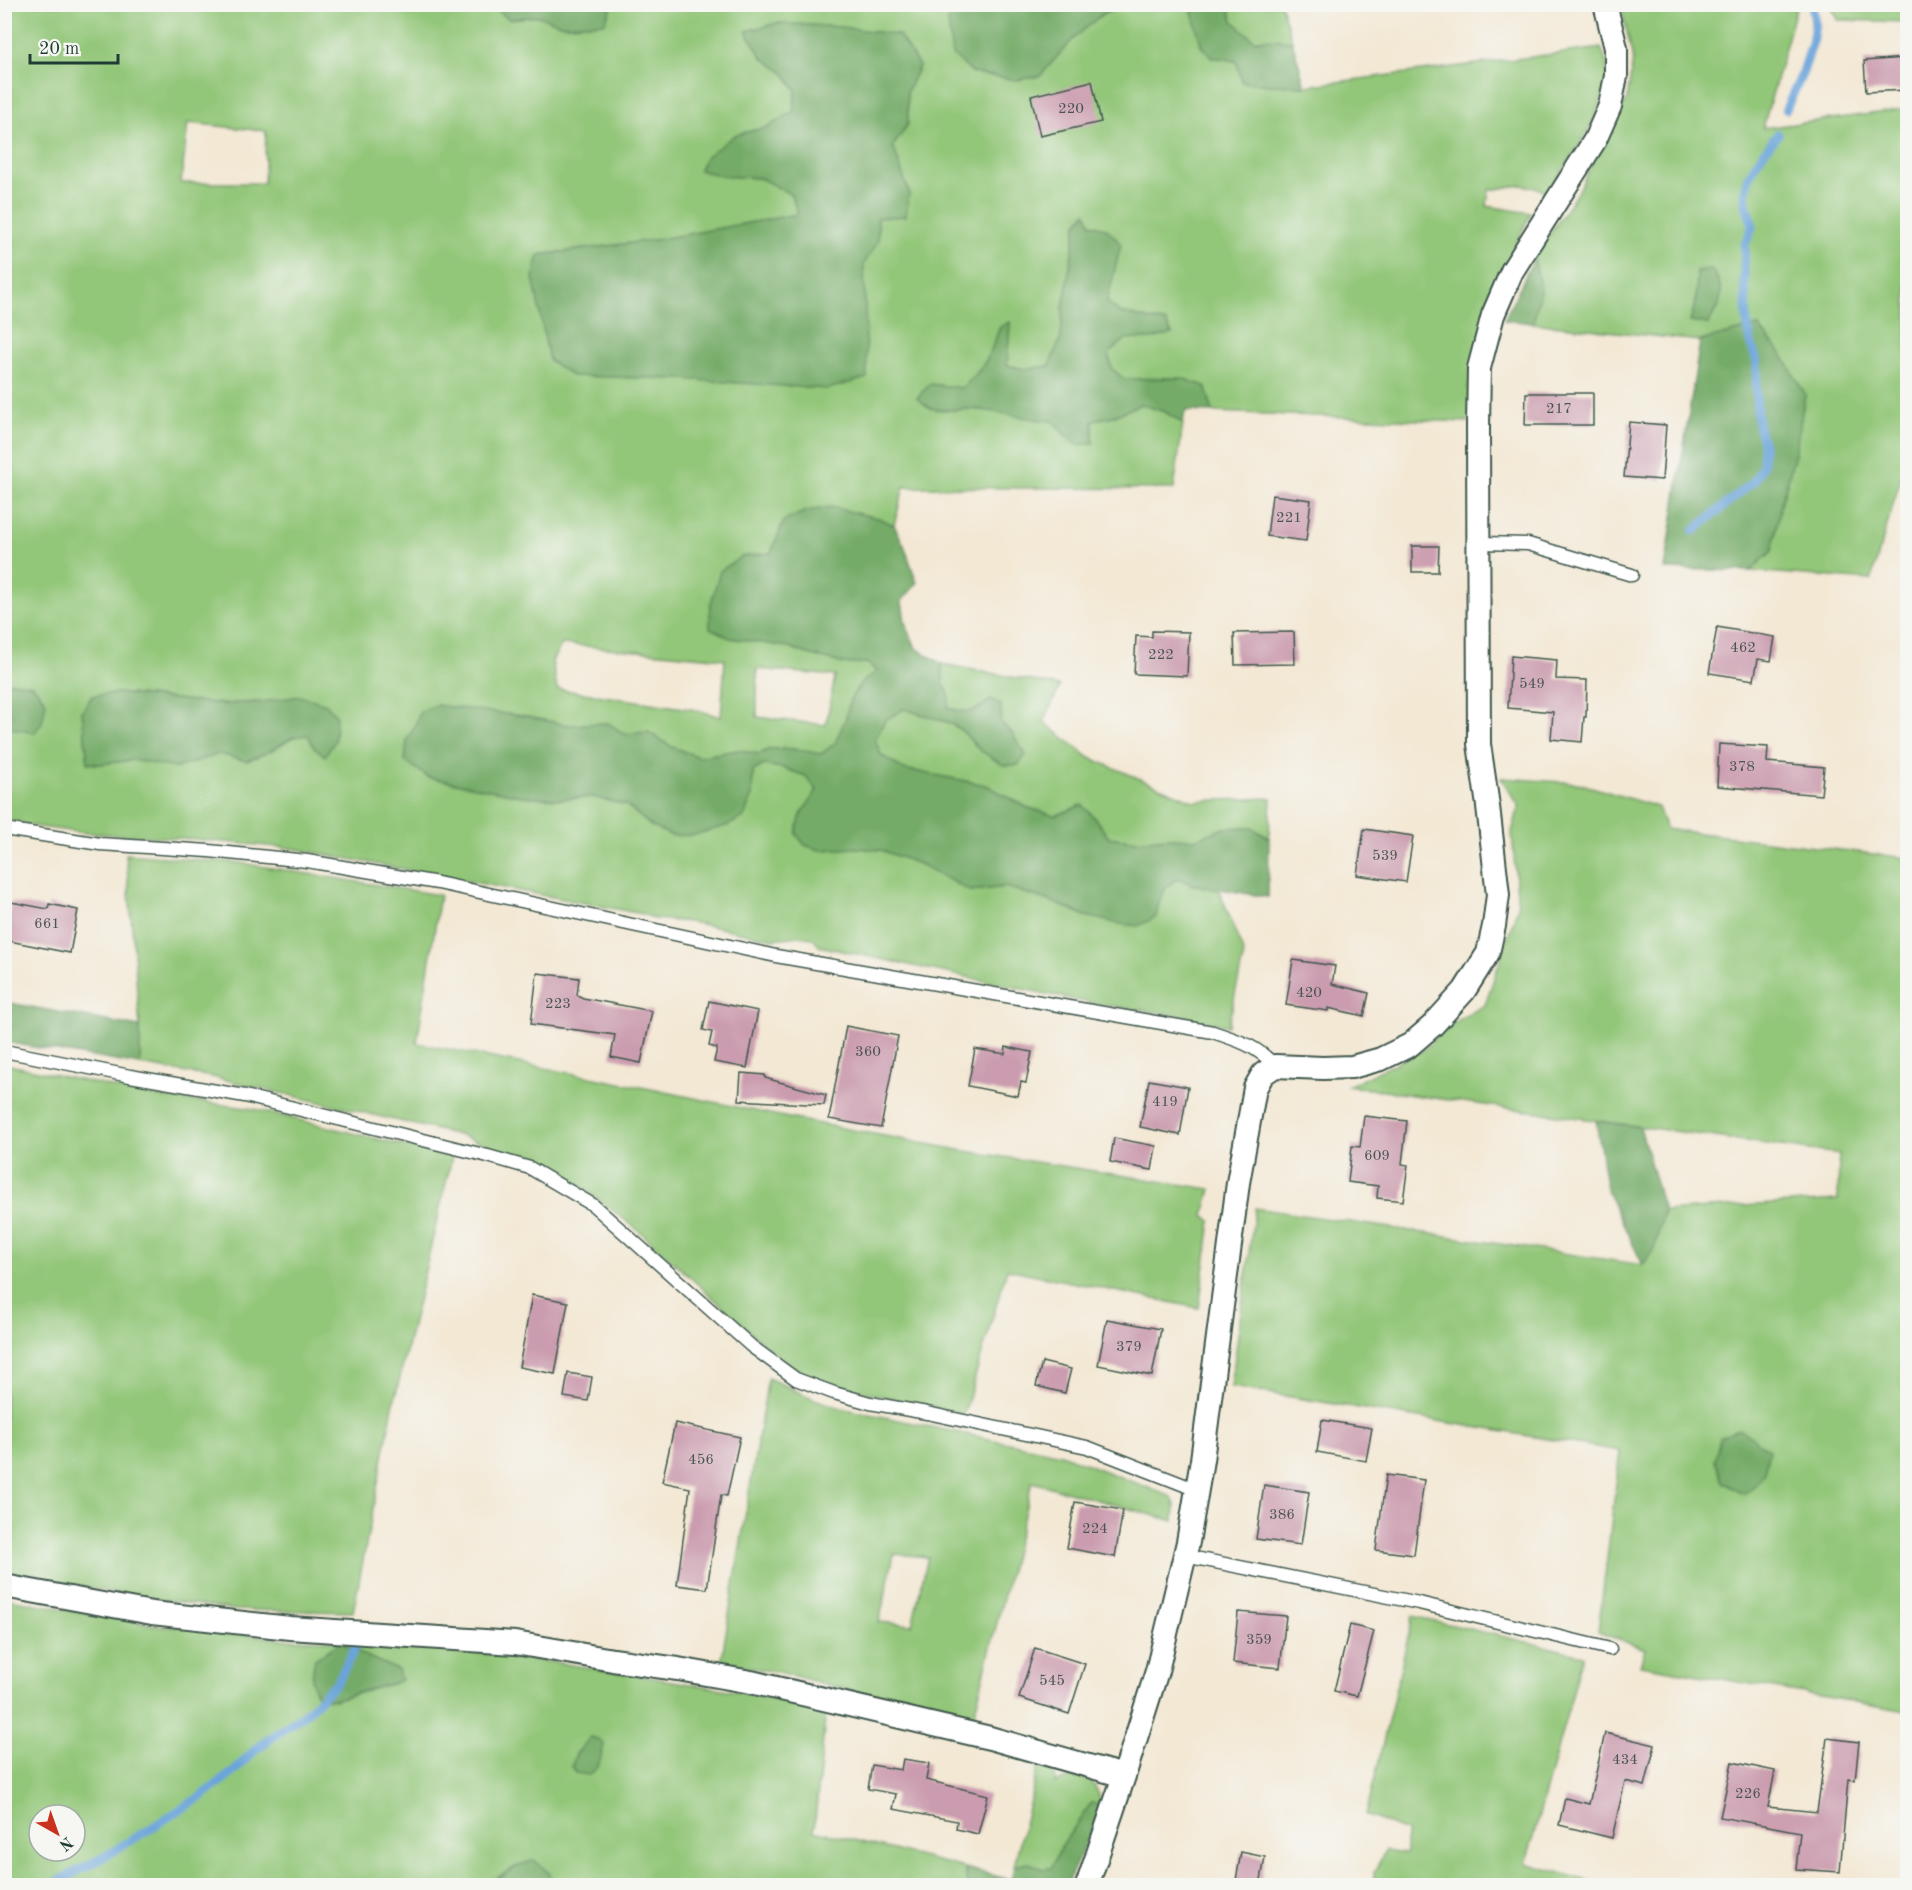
<svg xmlns="http://www.w3.org/2000/svg" width="1912" height="1890" viewBox="0 0 1912 1890" font-family="'Old Standard TT',serif">
  <style>
    .green { fill: #92c678; stroke: #588256; stroke-width: 1.5; fill-rule: evenodd }
    .forest { fill: #75ab68; stroke: #4a744e; stroke-width: 1.5 }
    .lines { fill: none; stroke-linecap: round; stroke-linejoin: round }
    .stream { stroke: #6aa4da; stroke-width: 9 }
    .building { fill: #cb9caf }
    .lane-casing { stroke: #3f574c; stroke-width: 15 }
    .street-casing { stroke: #3f574c; stroke-width: 26 }
    .lane { stroke: #fff; stroke-width: 12 }
    .street { stroke: #fff; stroke-width: 22 }
    .labels { text-anchor: middle; dominant-baseline: central; stroke-width: 5; stroke-linejoin: round; paint-order: stroke }
    .number-label { font-size: 15px; fill: #4a5553 }
  </style>
  <rect width="100%" height="100%" fill="#f6f6f2"/>
  <filter id="ink" filterUnits="userSpaceOnUse"><feTurbulence type="fractalNoise" baseFrequency=".0167" numOctaves="2"/><feDisplacementMap in="SourceGraphic" scale="12" xChannelSelector="R" yChannelSelector="G"/><feConvolveMatrix kernelMatrix="1 2 1 2 8 2 1 2 1" color-interpolation-filters="sRGB"/></filter>
  <filter id="wash" filterUnits="userSpaceOnUse"><feTurbulence type="fractalNoise" baseFrequency=".008" numOctaves="4" result="noise"/><feDisplacementMap in="SourceGraphic" scale="24" xChannelSelector="R" yChannelSelector="G"/><feGaussianBlur stdDeviation="1.35" result="paint"/><feColorMatrix in="noise" values="0 0 0 0 0 0 0 0 0 0 0 0 0 0 0 0 0 1.4 0 .05"/><feComposite in="paint" operator="in"/></filter>
  <g filter="url(#wash)">
    <rect width="100%" height="100%" fill="#f3e8d4"/>
    <path class="green" d="M490 4 509 19 538 16 564 25 604 23 613 5H954L948 22 1040 76C1058 55 1097 8 1125 5 1146 2 1169 5 1190 5L1202 47 1212 57 1236 61 1270 85 1305 86 1601 48C1603 53 1606 60 1607 65 1610 107 1571 158 1548 191L1522 185 1489 190 1487 206 1531 213 1488 301 1468 422 1213 412 1205 386 1181 378 1124 379 1111 368 1109 353 1126 338 1151 339 1172 333 1166 323 1121 313 1107 302 1111 281 1107 229 1091 224 1086 213 1077 223 1063 309 1061 338 1049 366 1024 369 1007 365 1010 323 1000 327C990 355 985 369 961 388L929 384 946 410C964 409 982 409 1000 412 1018 415 1034 420 1053 421L1065 435 1093 420 1114 416 1141 404 1165 412 1183 423 1174 489 904 487 894 525 878 518 784 521 771 553 741 557 730 638 789 647 805 653 844 664 867 663 877 672 861 683 850 700 846 718 835 744 821 754 793 749H770L759 754 738 750 699 757 672 747 648 732 624 734 608 723 568 725 523 716 483 712 420 711 416 724 407 740 428 777 521 796 558 799 593 797 626 805 651 826 752 795 753 771 763 765 783 768 806 776 817 790 801 815 796 834 820 850 857 848 881 850 922 865 970 891 1006 887 1050 901 1086 916 1160 895 1168 884 1178 878 1190 884 1219 890 1244 954 1228 1026 1171 1014 1090 1003 819 946 813 938 799 936 773 939 691 922 655 919 643 914 290 848 192 839 85 833 39 827 5 820 4 724 11 728 12 682 5 684V5ZM778 23 841 27 899 36 919 66 907 92 908 124 893 146 909 193 878 218V241L864 264 680 379 573 376 549 360 539 255 661 239 798 214 791 194 760 178 723 176 699 170 735 135 768 127 793 113 796 90 784 73 762 57 747 31ZM188 123 266 131 264 183H181ZM562 644 725 659 721 717 697 710 557 689 552 661ZM757 669 835 676 826 725 757 717ZM118 693 223 704 261 702 335 741 314 747 308 734 293 737 270 751 247 761 219 754 176 768 134 760 99 764 88 763 82 712 92 696Z
      M1228 5H1281L1292 41 1265 39 1255 41 1233 21Z
      M1621 5H1797L1763 128 1907 109V457L1871 580 1750 571 1772 551 1781 504 1795 454 1805 395 1758 326 1700 341 1533 323 1541 291 1534 258 1575 196 1627 100 1633 59ZM1697 271 1708 324 1690 322 1696 301Z
      M1830 5H1907V22L1838 20Z
      M942 664 1060 686 1044 722 1090 758 1193 801 1271 798 1269 838 1250 827 1225 828 1195 839 1168 838 1137 841 1108 837 1094 817 1082 805 1055 816 1026 807 986 785 903 769 881 755 875 740 885 720 904 709 950 723 961 730 981 751 1012 733 1001 723 991 699C975 713 968 714 948 708L949 694 943 683Z
      M1501 778 1578 783 1658 807 1666 829 1907 858V1711L1640 1665 1645 1649 1598 1632 1620 1451 1231 1387 1255 1208 1643 1265 1654 1249 1664 1211 1838 1200 1839 1154 1348 1086 1425 1049 1443 1029 1485 1005 1518 907 1512 832 1519 806Z
      M126 854 241 863 440 895 417 1043 661 1091 789 1118 959 1150 1211 1189 1204 1215 1211 1221 1199 1308 1007 1269 964 1414 868 1393 804 1375 766 1346 638 1230 575 1182 463 1136 213 1077 140 1065V1027Z
      M5 1064 149 1095 254 1109 452 1157 392 1411 353 1612 236 1610 121 1594 5 1572Z
      M768 1378 814 1399 841 1408 1061 1454 1172 1497 1175 1505 1174 1521 1032 1482 972 1723 783 1673 721 1663ZM894 1554 928 1557 912 1625 879 1622Z
      M4 1598 164 1627H186L283 1639 324 1640 461 1651 534 1659 741 1692 826 1710 814 1830 965 1868 967 1885H552L550 1874 534 1860 515 1867 490 1882 489 1885H5ZM370 1658 398 1670 400 1680C380 1689 356 1693 334 1700ZM39 1815H75V1851H39Z
      M1413 1616 1583 1655 1526 1863 1592 1882 1591 1885H1374V1873L1385 1851 1406 1854V1831L1366 1815Z
      M1040 1758 1054 1762 1055 1783C1062 1781 1072 1776 1079 1777 1093 1777 1100 1793 1101 1805L1091 1803 1063 1844 1051 1868 1043 1869 1029 1863 1014 1866Z"/>
    <path class="forest" d="M490 5H613L604 23 564 25 538 16 509 19Z
      M954 5V4L1123 5 1101 15 1073 39 1040 76 1017 80 973 73 952 55 948 22Z
      M1190 5H1228L1233 21 1255 41 1265 39 1292 41 1305 86 1270 85 1242 82 1236 61 1212 57 1202 47Z
      M778 23 841 27 899 35 919 66 907 92 908 124 893 146 909 193 906 216 878 218V241L864 264 867 378 828 389 680 379 572 376 549 360 533 277 539 255 661 239 798 214 791 194 760 178 723 176 699 170 707 156 735 135 768 127 793 112 796 90 784 73 762 57 746 31Z
      M1086 212 1091 224 1107 229 1121 244 1107 302 1121 313 1166 323 1172 334 1151 339H1126L1109 353 1111 368 1124 379 1181 378 1205 386 1213 412 1185 411 1183 423 1165 412 1141 404 1114 416 1093 420V443L1078 445 1065 435 1053 421C1026 420 1001 411 974 409 961 408 946 412 933 409 927 407 922 402 917 398L929 384 961 388C985 369 990 355 1000 327L1010 322 1007 365 1024 369 1049 366 1061 338 1063 309 1077 223Z
      M1534 258 1541 291 1533 323 1504 320Z
      M1711 269C1728 291 1721 302 1708 324L1690 322 1696 301 1697 271Z
      M1758 326 1783 356 1805 394 1795 454 1781 504 1772 551 1750 571 1665 569 1700 341Z
      M831 507 878 518 894 525 904 545 917 583 902 601 905 622 916 648 942 664 943 683 949 694 948 708C968 714 976 713 991 699L1001 705V723L1012 733 1026 755 1018 765H1003L981 751 961 730 950 723 904 709 885 720 875 740 881 755 903 769 986 785 1026 807 1055 816 1082 805 1094 817 1108 837 1137 841 1168 838 1195 839 1225 828 1250 827 1269 838 1268 897 1190 884 1178 878C1161 889 1160 897 1156 917L1138 926 1120 924 1086 916 1050 901 1006 887 970 891 922 865 881 850 857 848 819 850 805 845 796 834 801 815 817 790 806 776 783 768 764 765 753 771 752 795 744 817 729 825 694 835 672 836 651 826 626 805 593 797 558 799 521 796 465 785 428 777 405 761 407 740 416 724 420 711 436 705 523 716 568 725 608 723 624 734 648 732 672 747 699 757 738 750 759 754 770 749H793L821 754 835 743 846 718 850 700 861 683 877 671 867 663 844 664 805 653 789 647 730 638 710 628V606L720 571 741 557 771 553 784 521 806 511Z
      M12 682 33 685 46 702 42 723 34 733 11 728 5 724V684Z
      M118 693 223 704 261 702 300 696 326 704 336 715 335 741 325 756 314 747 308 735 293 737 270 751 247 761 219 754 176 768 134 760 99 764 88 763 82 712 92 696Z
      M4 1002 140 1027V1065L5 1042Z
      M1596 1121 1640 1127 1664 1211 1654 1249 1643 1265 1607 1191Z
      M1740 1429 1769 1450C1765 1472 1763 1482 1743 1494L1723 1482 1715 1461 1720 1437Z
      M341 1642 370 1658 398 1670 401 1680C388 1686 377 1687 363 1691 347 1695 338 1701 321 1699 308 1685 312 1676 315 1659Z
      M591 1737 600 1740 604 1745 598 1767 589 1775 576 1773 572 1766 576 1754Z
      M1091 1803 1101 1805 1094 1826 1066 1885H967L965 1868 1011 1880 1014 1866 1029 1863 1043 1869 1051 1868 1063 1844Z
      M534 1860 550 1874 552 1885H489L490 1883 516 1867Z"/>
    <g class="lines">
      <path class="stream" d="M1786 109 1803 72 1812 44 1815 23 1813 11 1814 4
        M1694 531 1755 480 1763 464V442L1758 425 1756 397 1757 361 1752 347 1747 322 1744 268 1745 244 1753 226C1751 219 1747 211 1746 203 1741 176 1763 154 1778 134
        M49 1886 104 1857 151 1828 202 1796 233 1772 256 1749 307 1712 338 1681 355 1648"/>
    </g>
    <g id="blocks">
      <path class="building" d="M1905 58 1907 90 1866 92 1864 61Z
        M1092 81 1101 122 1040 136 1031 96Z
        M1526 393H1593V425H1525Z
        M1629 422 1666 425 1662 480 1624 477Z
        M1272 495 1311 500 1306 541 1267 536Z
        M1412 546H1439L1438 572H1412Z
        M1717 627 1775 637 1771 661 1758 659 1754 680 1709 673Z
        M1152 631 1189 632 1187 676 1134 674 1136 636 1152 637Z
        M1294 632 1295 664 1235 665 1234 633Z
        M1511 656 1557 660 1556 679 1587 680 1586 717H1584L1582 742 1551 739 1553 712 1508 708Z
        M1719 744 1768 747 1767 762 1824 767 1821 795 1717 786Z
        M1364 829 1413 836 1406 882 1357 875Z
        M11 902 48 909 49 904 78 910 70 953 4 940Z
        M1293 960 1335 966 1332 984 1369 993 1364 1016 1328 1008V1011L1286 1005Z
        M537 973 579 978 577 995 583 998 652 1011 641 1063 611 1057 615 1035 531 1024Z
        M709 1001 758 1011 747 1068 714 1062 717 1048 709 1046 712 1032 703 1030Z
        M846 1026 898 1036 881 1128 829 1119Z
        M1006 1047 1032 1052 1026 1083 1021 1082 1018 1096 968 1086 975 1049 1005 1054Z
        M741 1073 765 1075V1078L826 1095 824 1105 739 1100Z
        M1149 1080 1188 1087 1180 1135 1140 1127Z
        M1364 1116 1407 1121 1402 1164 1408 1165 1403 1201 1377 1198 1378 1186 1348 1182 1352 1146 1360 1147Z
        M1114 1138 1156 1146 1152 1170 1110 1162Z
        M532 1295 568 1302 555 1374 519 1367Z
        M1107 1319 1161 1329 1152 1376 1098 1365Z
        M1042 1362 1071 1369 1065 1393 1036 1386Z
        M568 1373 592 1377 588 1401 564 1397Z
        M1322 1420 1372 1428 1366 1461 1317 1452Z
        M675 1423 740 1437 727 1496 721 1495 707 1589 677 1585 690 1488 662 1482Z
        M1386 1475 1424 1480 1414 1555 1376 1550Z
        M1264 1485 1309 1492 1301 1545 1256 1539Z
        M1075 1502 1123 1510 1115 1557 1067 1548Z
        M1238 1612 1286 1616 1280 1668 1233 1663Z
        M1350 1625 1374 1631 1357 1696 1334 1691Z
        M1035 1648 1085 1664 1069 1714 1019 1698Z
        M1605 1733 1655 1745 1645 1786 1625 1781 1612 1838 1559 1825 1565 1798 1589 1804Z
        M1827 1738 1859 1742 1855 1780 1848 1779 1840 1872 1796 1869 1800 1832 1720 1817 1732 1762 1775 1771 1768 1807 1817 1812Z
        M903 1759 929 1763 926 1780 988 1795 978 1834 956 1829 957 1821 893 1809 896 1794 868 1789 872 1765 901 1770Z
        M1241 1852 1265 1857 1260 1886H1235Z"/>
    </g>
  </g>
  <g filter="url(#ink)">
    <use href="#blocks" fill-opacity="0" stroke="#3f574c" stroke-width="1.5"/>
    <g class="lines">
      <defs>
        <path id="lane" d="M1479 543 1528 544 1632 575
          M4 829 100 844 209 851 307 861 438 883 776 956 1213 1032C1239 1041 1256 1045 1275 1066
          M4 1051 130 1076 245 1096 488 1156 530 1168 593 1205 751 1346 796 1379 834 1393 870 1403 927 1413 1087 1447 1197 1490
          M1185 1556 1419 1603 1610 1649"/>
        <path id="street" d="M4 1586 152 1613 290 1628 515 1643 613 1660 678 1669 751 1682 990 1738 1124 1776
          M1087 1886 1124 1776 1157 1671 1188 1542 1202 1460 1238 1183 1255 1088 1263 1074 1275 1066 1323 1068 1352 1067 1381 1059 1410 1045 1432 1026 1464 991 1488 953 1494 926 1498 895 1488 806 1479 744 1478 426 1479 368 1493 315 1512 271 1595 140 1610 106 1616 76V48L1605 4"/>
      </defs>
      <use href="#lane" class="lane-casing"/>
      <use href="#street" class="street-casing"/>
      <use href="#lane" class="lane"/>
      <use href="#street" class="street"/>
    </g>
  </g>
  <g class="labels">
    <g class="number-label">
      <text x="1071" y="109">220</text>
      <text x="1559" y="409">217</text>
      <text x="1289" y="518">221</text>
      <text x="1743" y="648">462</text>
      <text x="1161" y="655">222</text>
      <text x="1532" y="684">549</text>
      <text x="1742" y="767">378</text>
      <text x="1385" y="856">539</text>
      <text x="47" y="924">661</text>
      <text x="1309" y="993">420</text>
      <text x="558" y="1004">223</text>
      <text x="868" y="1052">360</text>
      <text x="1165" y="1102">419</text>
      <text x="1377" y="1156">609</text>
      <text x="1129" y="1347">379</text>
      <text x="701" y="1460">456</text>
      <text x="1282" y="1515">386</text>
      <text x="1095" y="1529">224</text>
      <text x="1259" y="1640">359</text>
      <text x="1052" y="1681">545</text>
      <text x="1625" y="1760">434</text>
      <text x="1748" y="1794">226</text>
    </g>
  </g>
  <rect width="1912" height="1890" fill="none" stroke="#f6f6f2" stroke-width="24"/>
  <g transform="translate(57 1833) rotate(140)"><circle r="28" fill="#f6f6f2" stroke="#a0aca6" stroke-width="1.5"/>
  <path d="M0-4.5L10 22L0 15L-10 22Z" fill="#c8321e"/>
  <text y="-9" font-size="16" font-weight="bold" text-anchor="middle" fill="#1f3d34">N</text>
  </g>
  <path d="M30 54v9h88v-9" fill="none" stroke="#1f3d34" stroke-width="3"/>
  <text x="39" y="54" font-size="18" fill="#1f3d34" stroke="#f6f6f2" stroke-width="4.5" paint-order="stroke">20 m</text>
</svg>
